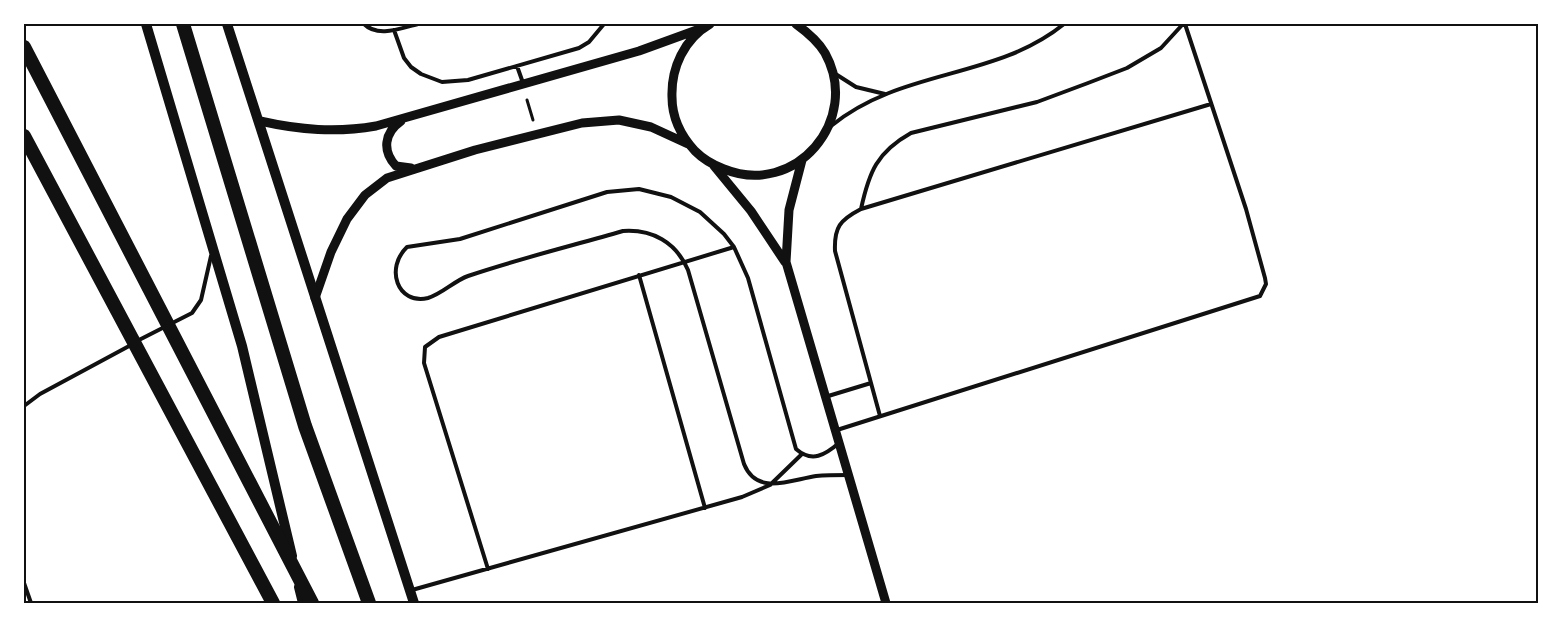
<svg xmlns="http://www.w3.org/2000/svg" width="1562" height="627" viewBox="0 0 1562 627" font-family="'Source Serif 4',serif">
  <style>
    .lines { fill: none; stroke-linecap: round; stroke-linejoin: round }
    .path { stroke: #111; stroke-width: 3 }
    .service { stroke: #111; stroke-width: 4 }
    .tertiary { stroke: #111; stroke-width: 9 }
    .secondary { stroke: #111; stroke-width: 10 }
    .trunk { stroke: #111; stroke-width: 14 }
    .neatline { fill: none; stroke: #111; stroke-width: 2 }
  </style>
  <rect width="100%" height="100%" fill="#fff"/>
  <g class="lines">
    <path class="path" d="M527 100 533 120"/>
    <path class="service" d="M364 24C378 38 401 28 418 24
      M394 30 404 58 411 67 421 74 442 82 468 80 579 48 589 42 604 24
      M517 66 523 83
      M834 73 856 87 885 94
      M831 126C902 68 995 80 1064 24
      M861 209C869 172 877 152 911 133L1037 102 1088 83 1127 68 1161 48 1183 24
      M639 275 705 508
      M137 341 192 313 201 300 211 256
      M825 397 871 383
      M24 406 40 394 131 345
      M880 416 835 251C834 227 840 220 861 209L1211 104
      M837 430 1260 296 1266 284 1265 278 1246 209 1185 24
      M839 443C825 455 812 463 796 449L748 278 734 247 724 234 700 212 671 197 639 189 607 192 460 239 407 247C385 268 397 305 428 298 442 294 454 281 468 276 518 259 571 246 623 231 652 229 676 242 688 270L744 464C757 496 790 480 816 476 827 475 838 475 848 475
      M488 569 424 363 425 347 439 337 734 247
      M24 583 31 603
      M412 590 742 497 770 485 802 454"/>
    <path class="tertiary" d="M710 24C684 39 671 68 672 97 672 118 682 137 695 151 704 160 713 165 724 169 795 198 862 120 825 53 818 41 807 32 796 24
      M260 121C300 130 336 133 376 126L639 51 705 27
      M401 121C384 133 382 151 396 166L411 168
      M802 160 789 210 786 262 886 603
      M714 166 751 211 785 262
      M315 298 331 252 347 219 365 195 387 178 475 150 582 123 619 120 651 127 688 144"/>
    <path class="secondary" d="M146 24 242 346 292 556
      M227 24 414 603
      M299 587 303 603"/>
    <path class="trunk" d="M183 24 305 426 369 603
      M24 47 312 603
      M24 136 273 603"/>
  </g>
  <rect width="1562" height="627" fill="none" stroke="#ffffff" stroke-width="50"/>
  <rect x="25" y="25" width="1512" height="577" class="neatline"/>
</svg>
